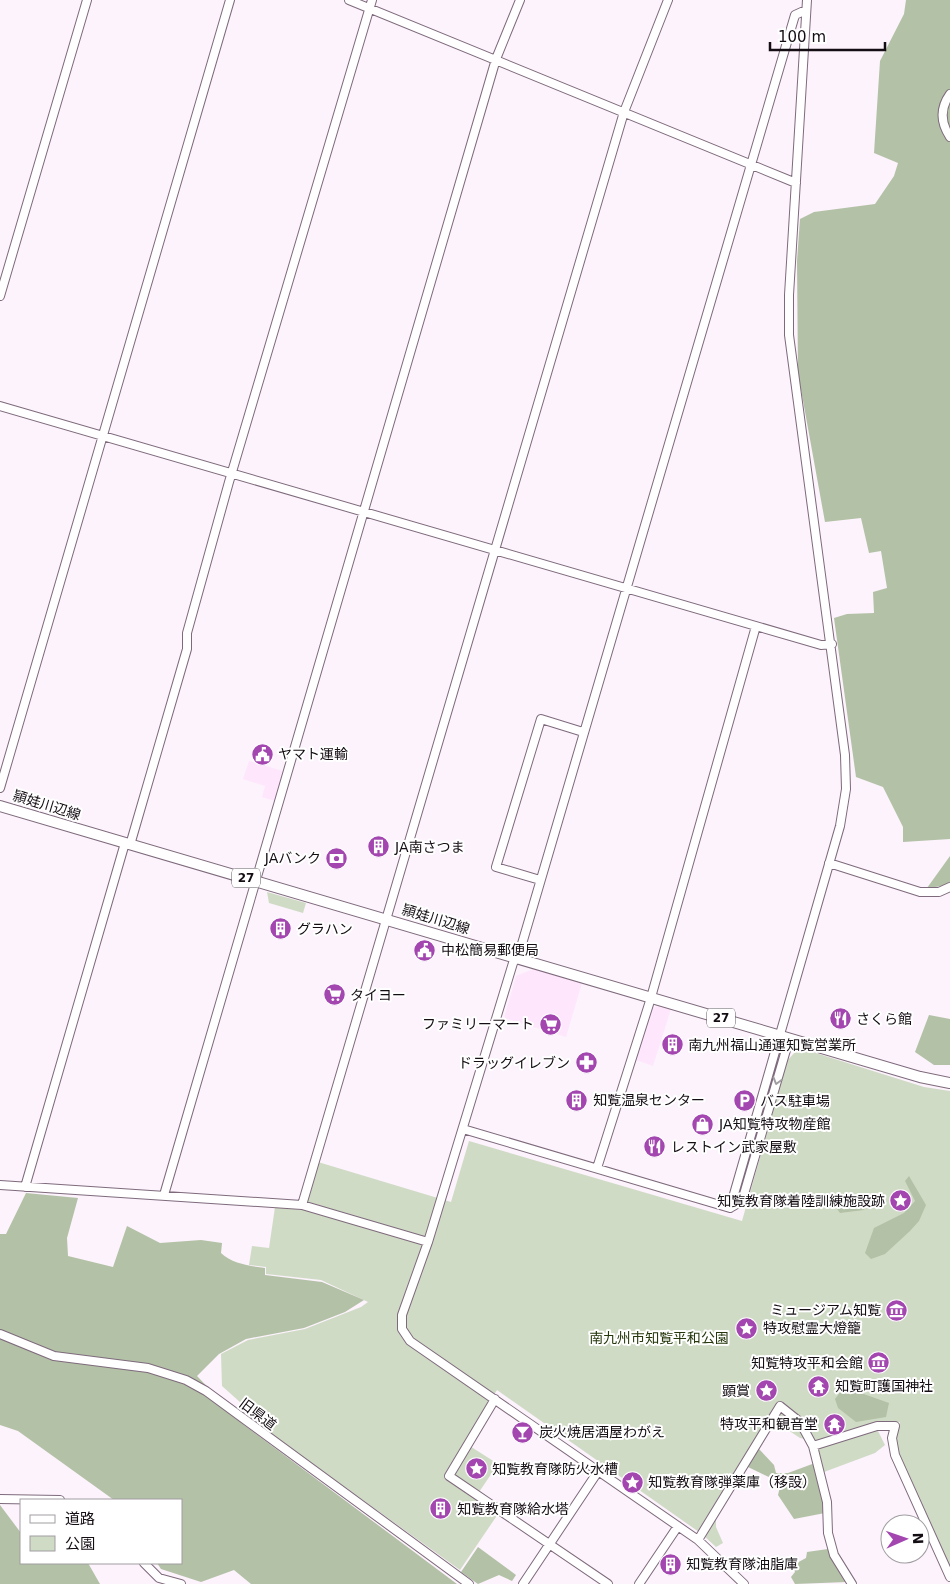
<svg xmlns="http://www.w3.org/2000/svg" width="950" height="1584" viewBox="0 0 950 1584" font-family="'DejaVu Sans','Noto Sans JP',sans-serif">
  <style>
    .built { fill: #fee7fc }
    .green { fill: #d0dbc6 }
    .forest { fill: #b3c1a6 }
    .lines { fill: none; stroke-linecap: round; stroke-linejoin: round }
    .minor-casing { stroke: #7e6a7c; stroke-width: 10 }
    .major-casing { stroke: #7e6a7c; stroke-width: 12 }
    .minor { stroke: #fff; stroke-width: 8 }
    .major { stroke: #fff; stroke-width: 10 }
    .oneway { stroke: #a19ea1 }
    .labels { text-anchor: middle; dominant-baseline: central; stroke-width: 4; stroke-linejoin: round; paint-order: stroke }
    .shield { fill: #fff; stroke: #5a565a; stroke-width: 1 }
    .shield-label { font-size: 12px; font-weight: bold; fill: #140d13 }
    .poi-label { font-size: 14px; fill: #140d13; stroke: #fff; text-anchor: start }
    .street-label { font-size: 14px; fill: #140d13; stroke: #fff }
    .park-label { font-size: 14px; fill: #25370b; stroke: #fff }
  </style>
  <rect width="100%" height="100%" fill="#fcf3fc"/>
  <path class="built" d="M249 761 283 771 275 801 262 797 265 786 243 779Z
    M533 969 582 983 566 1037 504 1018 516 976Z
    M659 1006 671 1009 653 1066 636 1060 652 1008Z"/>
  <path class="green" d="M267 892 306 903 303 913 269 903Z
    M803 1049 924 1087 950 1091V1570L895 1447V1438L900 1422 877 1423 819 1442 800 1438 779 1424 777 1416 699 1532 497 1390 465 1443 498 1464 475 1498 498 1514 460 1570 246 1416 241 1403 222 1386 221 1354 248 1340 305 1329 361 1307 368 1302 321 1280 266 1274V1267L249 1265 252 1246 269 1248 275 1207 304 1210 318 1162 451 1202 469 1141 742 1221 787 1061 796 1051Z
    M877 1429 885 1445 875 1453 824 1472 816 1447Z
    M716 1514V1527L723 1543 716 1547 703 1535Z"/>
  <path class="forest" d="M906 0H950V839L903 842V827L883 787 856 777 834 618 847 614 874 613 873 592 887 588 881 551 869 553 861 518 825 522 798 373 797 261 800 219 814 212 875 204 894 176 898 163 874 153 880 61 904 14Z
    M950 856V882L943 886 927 888Z
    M929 1015 950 1019V1065H934L915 1052Z
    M909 1176 926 1205 919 1221 910 1231 885 1254 871 1259 865 1253 874 1228 904 1213 915 1201 905 1181Z
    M26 1193 78 1198 67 1238 68 1256 113 1267 127 1226 160 1243 201 1240 222 1243 221 1253C232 1264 251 1266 265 1268V1275L322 1282 364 1300 345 1312 304 1328 246 1339 219 1354 197 1376 244 1425 457 1584H251L234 1570 201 1582 161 1569 157 1563H181V1500H114L18 1431 0 1425V1234H6Z
    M863 1199 866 1202 864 1210 840 1213 837 1209 840 1204Z
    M844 1387 889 1403 886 1417 856 1422 838 1408 835 1399Z
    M759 1449 774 1465 776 1473H788L815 1463 824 1500 825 1513 794 1519 778 1495 780 1487 775 1480 748 1467Z
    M0 1505 21 1533V1563H88L100 1584H0Z
    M478 1547 516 1575 512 1581 499 1575 478 1584 461 1572Z
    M828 1549 834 1563 847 1582 795 1584 791 1577 795 1572 793 1565 806 1558 807 1552Z"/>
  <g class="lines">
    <defs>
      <path id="minor" d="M349 0 796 183
        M950 94C940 108 940 122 950 137
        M0 296 87 0
        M0 406 821 645 832 644
        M0 788 230 0
        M130 845 187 649V633L229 482 372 0
        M829 863 920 892H939L950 887
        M540 880 496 867 541 719 583 732
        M463 1129 730 1208 742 1201 786 1050 779 1035
        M597 1168 650 1001 756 626
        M0 1185 302 1205 428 1242
        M25 1187 125 843
        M164 1195 496 59 520 0
        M302 1205 624 112 668 0
        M730 1208 840 826 846 789 845 755 789 335V295L807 0
        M0 1334 54 1356 148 1368 186 1380 206 1391 469 1584
        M495 1399 449 1476 608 1584
        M813 1446 827 1502 828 1533 834 1555 852 1584
        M0 1499 60 1500
        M698 1540 780 1406 800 1422 813 1446 877 1426H895L892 1438 895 1455 950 1577
        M144 1563 159 1578 181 1584
        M523 1584 599 1470
        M639 1584 678 1526
        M744 1584 698 1540 410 1341 402 1329V1315L428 1242 513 963 519 954 795 15 806 10"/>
      <path id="major" d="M0 806 920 1077 950 1083"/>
    </defs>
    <use href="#minor" class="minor-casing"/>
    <use href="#major" class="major-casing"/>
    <use href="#minor" class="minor"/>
    <use href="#major" class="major"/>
  </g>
  <defs><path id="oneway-chevron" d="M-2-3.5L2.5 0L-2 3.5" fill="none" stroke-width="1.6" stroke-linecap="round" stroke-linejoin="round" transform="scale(1.25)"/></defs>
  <use class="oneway" href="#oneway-chevron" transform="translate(777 1081) rotate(106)"/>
  <defs>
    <symbol id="civic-disc" viewBox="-11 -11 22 22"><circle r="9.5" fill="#a346b0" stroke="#fff"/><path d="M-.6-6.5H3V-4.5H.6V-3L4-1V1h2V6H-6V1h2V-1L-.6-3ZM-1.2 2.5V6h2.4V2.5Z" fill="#fff"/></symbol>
    <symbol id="building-disc" viewBox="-11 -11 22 22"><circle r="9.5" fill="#a346b0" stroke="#fff"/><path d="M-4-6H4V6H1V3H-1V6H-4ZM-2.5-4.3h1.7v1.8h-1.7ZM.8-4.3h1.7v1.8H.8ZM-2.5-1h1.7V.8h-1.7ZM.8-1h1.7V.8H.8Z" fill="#fff"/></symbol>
    <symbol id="bank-disc" viewBox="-11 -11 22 22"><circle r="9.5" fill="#a346b0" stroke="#fff"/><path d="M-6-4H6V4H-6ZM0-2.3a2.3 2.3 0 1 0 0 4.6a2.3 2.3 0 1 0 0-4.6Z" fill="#fff"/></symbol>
    <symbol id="supermarket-disc" viewBox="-11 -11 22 22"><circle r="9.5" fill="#a346b0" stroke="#fff"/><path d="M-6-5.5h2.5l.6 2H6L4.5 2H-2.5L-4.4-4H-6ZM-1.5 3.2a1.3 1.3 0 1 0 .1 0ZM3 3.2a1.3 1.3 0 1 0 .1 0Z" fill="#fff"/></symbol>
    <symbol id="restaurant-disc" viewBox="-11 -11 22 22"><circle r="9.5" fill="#a346b0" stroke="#fff"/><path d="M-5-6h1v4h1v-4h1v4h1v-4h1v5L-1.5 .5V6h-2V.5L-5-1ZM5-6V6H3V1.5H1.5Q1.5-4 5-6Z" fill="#fff"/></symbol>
    <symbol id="pharmacy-disc" viewBox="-11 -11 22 22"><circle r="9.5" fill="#a346b0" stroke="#fff"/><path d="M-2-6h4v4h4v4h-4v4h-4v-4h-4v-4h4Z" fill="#fff"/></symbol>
    <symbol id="parking-disc" viewBox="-11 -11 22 22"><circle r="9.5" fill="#a346b0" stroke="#fff"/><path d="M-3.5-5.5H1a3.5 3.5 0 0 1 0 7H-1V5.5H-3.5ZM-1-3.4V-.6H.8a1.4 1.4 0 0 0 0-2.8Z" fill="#fff"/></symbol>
    <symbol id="shop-disc" viewBox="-11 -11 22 22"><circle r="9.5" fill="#a346b0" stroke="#fff"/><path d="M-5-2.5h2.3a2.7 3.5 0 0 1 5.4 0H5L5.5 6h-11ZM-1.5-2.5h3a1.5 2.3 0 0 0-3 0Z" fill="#fff"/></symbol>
    <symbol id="sight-disc" viewBox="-11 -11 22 22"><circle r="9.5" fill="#a346b0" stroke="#fff"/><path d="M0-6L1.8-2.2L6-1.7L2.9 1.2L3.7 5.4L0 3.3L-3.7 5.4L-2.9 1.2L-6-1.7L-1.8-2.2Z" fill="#fff"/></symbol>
    <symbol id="museum-disc" viewBox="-11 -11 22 22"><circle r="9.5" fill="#a346b0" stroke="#fff"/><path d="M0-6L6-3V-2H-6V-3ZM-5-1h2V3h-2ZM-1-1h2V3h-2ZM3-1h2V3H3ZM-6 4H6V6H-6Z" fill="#fff"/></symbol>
    <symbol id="temple-disc" viewBox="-11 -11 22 22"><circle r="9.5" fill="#a346b0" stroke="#fff"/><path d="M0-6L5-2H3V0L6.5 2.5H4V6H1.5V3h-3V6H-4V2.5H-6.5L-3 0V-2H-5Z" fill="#fff"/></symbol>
    <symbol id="bar-disc" viewBox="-11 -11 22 22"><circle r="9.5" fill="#a346b0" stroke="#fff"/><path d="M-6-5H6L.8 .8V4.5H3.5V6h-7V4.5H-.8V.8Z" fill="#fff"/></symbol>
  </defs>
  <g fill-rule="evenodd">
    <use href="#civic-disc" x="250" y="742" width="25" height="25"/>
    <use href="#building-disc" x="366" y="834" width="25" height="25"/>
    <use href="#bank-disc" x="324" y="846" width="25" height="25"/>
    <use href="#building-disc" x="268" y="916" width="25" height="25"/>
    <use href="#civic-disc" x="412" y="938" width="25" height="25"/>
    <use href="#supermarket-disc" x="322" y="982" width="25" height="25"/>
    <use href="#restaurant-disc" x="828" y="1006" width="25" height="25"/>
    <use href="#supermarket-disc" x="538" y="1012" width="25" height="25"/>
    <use href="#building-disc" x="660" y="1032" width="25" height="25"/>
    <use href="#pharmacy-disc" x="574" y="1050" width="25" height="25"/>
    <use href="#building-disc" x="564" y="1088" width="25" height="25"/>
    <use href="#parking-disc" x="732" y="1088" width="25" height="25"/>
    <use href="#shop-disc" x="690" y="1112" width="25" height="25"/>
    <use href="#restaurant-disc" x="642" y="1134" width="25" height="25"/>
    <use href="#sight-disc" x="888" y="1188" width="25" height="25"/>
    <use href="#museum-disc" x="884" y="1298" width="25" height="25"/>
    <use href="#sight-disc" x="734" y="1316" width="25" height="25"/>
    <use href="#museum-disc" x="866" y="1350" width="25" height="25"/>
    <use href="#temple-disc" x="806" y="1374" width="25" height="25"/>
    <use href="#sight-disc" x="754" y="1378" width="25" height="25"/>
    <use href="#temple-disc" x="822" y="1412" width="25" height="25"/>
    <use href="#bar-disc" x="510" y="1420" width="25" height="25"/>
    <use href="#sight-disc" x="464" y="1456" width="25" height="25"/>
    <use href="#sight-disc" x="620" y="1470" width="25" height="25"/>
    <use href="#building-disc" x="428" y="1496" width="25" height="25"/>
    <use href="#building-disc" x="658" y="1552" width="25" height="25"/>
  </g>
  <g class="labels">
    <g class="shield">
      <rect x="232" y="868.5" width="28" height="19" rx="4"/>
      <rect x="707" y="1008.5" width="28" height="19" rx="4"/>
    </g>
    <g class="shield-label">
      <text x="246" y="878">27</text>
      <text x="721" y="1018">27</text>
    </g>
    <g class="poi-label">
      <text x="278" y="754">ヤマト運輸</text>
      <text x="395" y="847">JA南さつま</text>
      <text x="321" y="858" text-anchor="end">JAバンク</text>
      <text x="297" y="929">グラハン</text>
      <text x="441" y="950">中松簡易郵便局</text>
      <text x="350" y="995">タイヨー</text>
      <text x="856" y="1019">さくら館</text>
      <text x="534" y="1024" text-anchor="end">ファミリーマート</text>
      <text x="688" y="1045">南九州福山通運知覧営業所</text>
      <text x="570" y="1063" text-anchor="end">ドラッグイレブン</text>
      <text x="593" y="1100">知覧温泉センター</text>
      <text x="760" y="1101">バス駐車場</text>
      <text x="719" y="1124">JA知覧特攻物産館</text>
      <text x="671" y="1147">レストイン武家屋敷</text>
      <text x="885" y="1201" text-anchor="end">知覧教育隊着陸訓練施設跡</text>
      <text x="881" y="1310" text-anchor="end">ミュージアム知覧</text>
      <text x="763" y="1328">特攻慰霊大燈籠</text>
      <text x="863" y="1363" text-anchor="end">知覧特攻平和会館</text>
      <text x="835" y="1386">知覧町護国神社</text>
      <text x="750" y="1391" text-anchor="end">顕賞</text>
      <text x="818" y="1424" text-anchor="end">特攻平和観音堂</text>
      <text x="539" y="1432">炭火焼居酒屋わがえ</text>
      <text x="492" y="1469">知覧教育隊防火水槽</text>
      <text x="648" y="1482">知覧教育隊弾薬庫（移設）</text>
      <text x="457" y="1509">知覧教育隊給水塔</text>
      <text x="686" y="1564">知覧教育隊油脂庫</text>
    </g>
    <g class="street-label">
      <text transform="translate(47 805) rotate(17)">頴娃川辺線</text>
      <text transform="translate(436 919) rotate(17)">頴娃川辺線</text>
      <text transform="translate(258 1414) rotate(37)">旧県道</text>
    </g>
    <g class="park-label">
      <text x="659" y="1338">南九州市知覧平和公園</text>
    </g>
  </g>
  <rect x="20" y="1499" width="162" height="65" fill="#ffffff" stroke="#a19ea1"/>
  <rect x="30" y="1515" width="25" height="8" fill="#ffffff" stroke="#a19ea1"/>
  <text x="65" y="1524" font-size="15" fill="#140d13">道路</text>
  <rect x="30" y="1536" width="25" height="15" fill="#d0dbc6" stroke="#a19ea1"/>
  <text x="65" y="1549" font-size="15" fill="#140d13">公園</text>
  <g transform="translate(905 1539) rotate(88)"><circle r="24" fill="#ffffff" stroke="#a19ea1"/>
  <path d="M0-4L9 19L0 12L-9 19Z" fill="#a346b0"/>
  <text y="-8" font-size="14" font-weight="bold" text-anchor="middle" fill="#140d13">N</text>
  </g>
  <path d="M770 42v8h115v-8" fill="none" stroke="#140d13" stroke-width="2.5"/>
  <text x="778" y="42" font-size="15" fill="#140d13" stroke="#ffffff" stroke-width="4" paint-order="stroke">100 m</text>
</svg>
